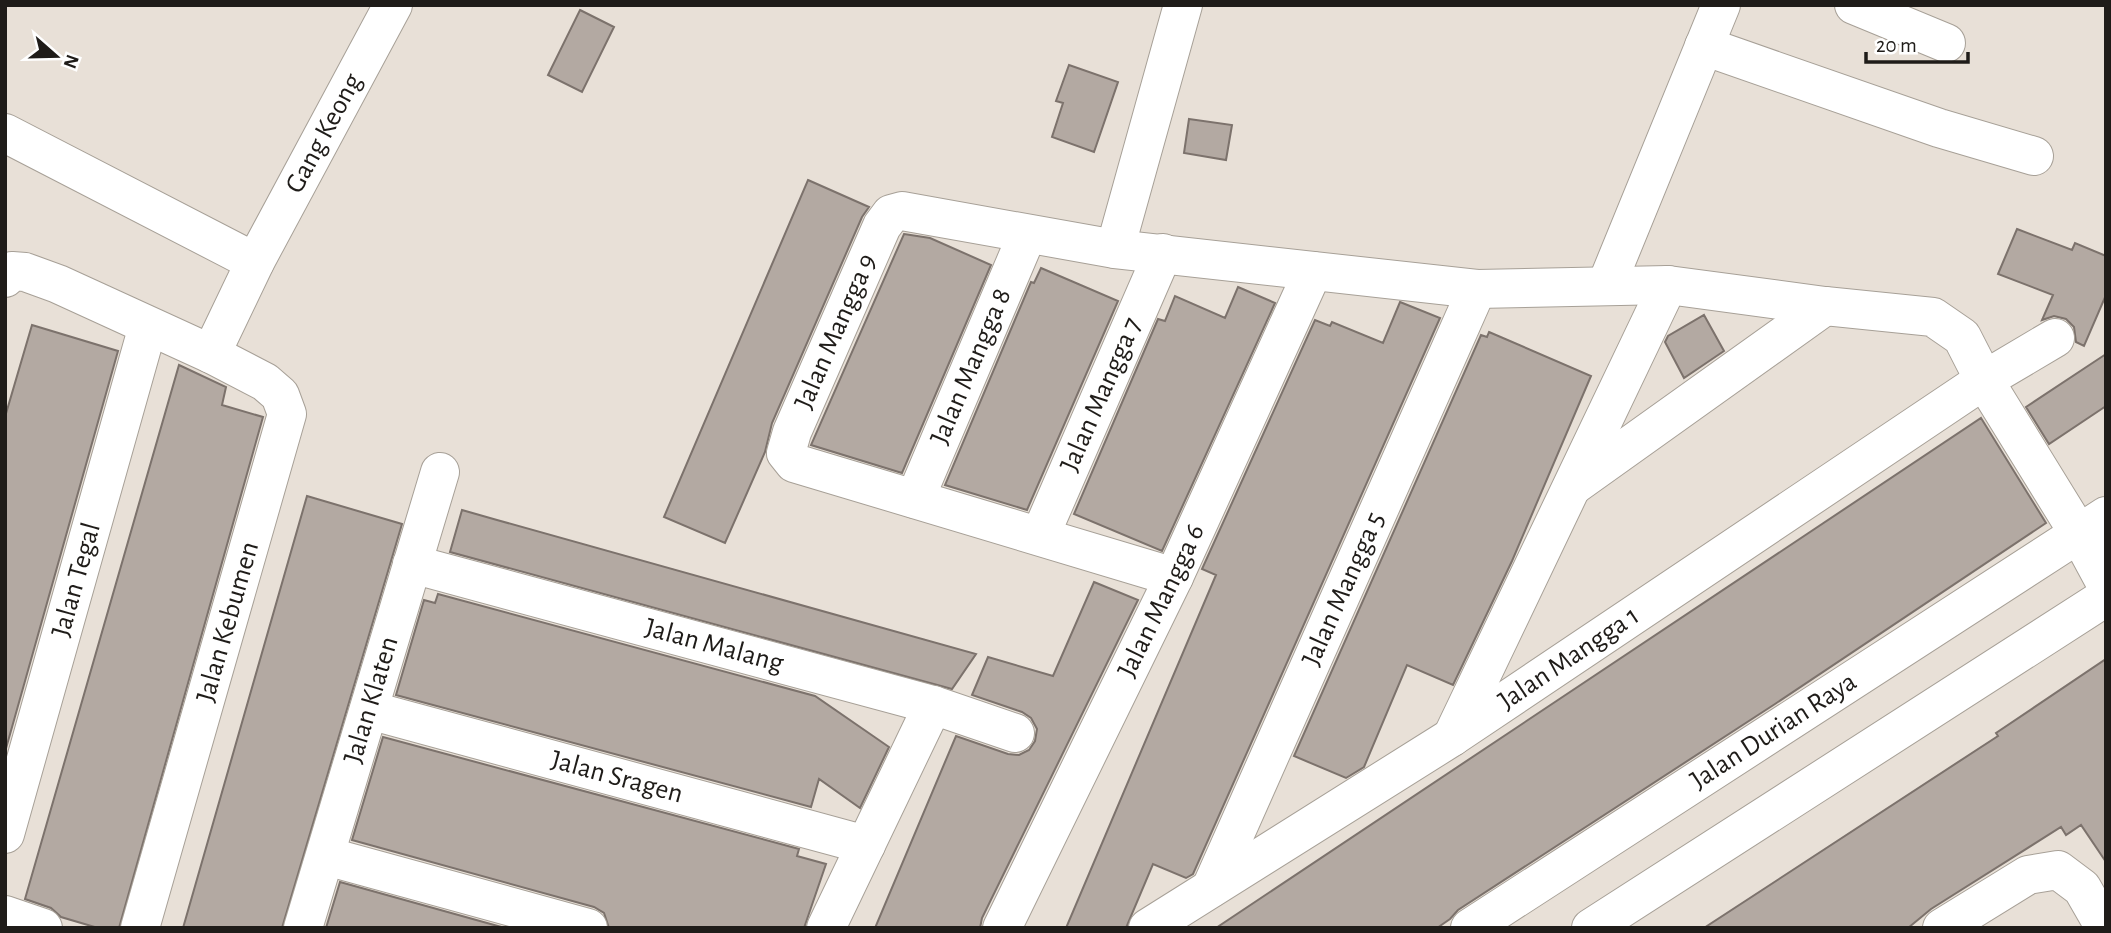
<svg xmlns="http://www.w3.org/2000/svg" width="2111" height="933" viewBox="0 0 2111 933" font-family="'Alegreya Sans',sans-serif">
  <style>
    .building { fill: #b3a9a2; stroke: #7c726c; stroke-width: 2 }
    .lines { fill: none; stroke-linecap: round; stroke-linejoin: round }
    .minor-casing { stroke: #a7a097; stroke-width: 40 }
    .minor { stroke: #fff; stroke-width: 38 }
    .labels { text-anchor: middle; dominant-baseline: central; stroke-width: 6; stroke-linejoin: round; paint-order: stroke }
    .street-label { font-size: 28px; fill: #1f1c19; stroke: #fff }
  </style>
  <rect width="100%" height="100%" fill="#e8e0d7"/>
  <path class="building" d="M580 10 614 27 582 92 548 75Z
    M1069 65 1118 82 1094 152 1052 137 1063 103 1056 101Z
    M1189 119 1232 125 1226 160 1184 153Z
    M808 180 869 207 862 217 772 423 765 452 725 543 664 517Z
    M2017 229 2072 250 2075 243 2106 256V295L2084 346 2076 342 2074 327 2066 319 2054 316 2042 320 2053 295 1998 274Z
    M904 234 930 238 991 265 902 473 811 445Z
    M1041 268 1118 301 1027 510 945 485 1031 282 1034 283Z
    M1238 287 1275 303 1162 551 1074 514 1158 319 1165 321 1175 296 1225 318Z
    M1400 302 1440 318 1193 874 1186 878 1153 864 1126 928H1066L1216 575 1202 569 1315 320 1330 326 1332 322 1383 343Z
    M1704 315 1724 351 1684 378 1665 342 1668 336Z
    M32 325 118 351 5 752V417Z
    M1489 332 1591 376 1512 561 1453 685 1407 665 1364 767 1346 778 1294 756 1481 335 1487 337Z
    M2106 354V406L2049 444 2026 407Z
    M179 365 226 387 222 405 263 417 119 928H98L61 917 51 908 25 899Z
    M1981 418 2046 523 1775 704 1458 910 1450 919 1437 928H1216Z
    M307 496 402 524 282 928H183Z
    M462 510 497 520 976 654 952 689 450 552Z
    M1094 582 1138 600 982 918 980 928H875L956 736 1008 754 1019 755 1029 750 1035 741 1037 729 1031 718 1022 712 972 695 988 657 1053 676Z
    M438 594 815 696 889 747 860 808 819 779 811 807 396 695 424 600 435 603Z
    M2106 659V862L2081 825 2066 835 2061 827 1931 909 1908 928H1704L1998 736 1996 733Z
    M383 737 799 849 797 856 826 864 804 928H609L604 913 594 907 352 840Z
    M340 882 505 928H326Z"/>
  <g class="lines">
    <defs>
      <g id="minor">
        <path d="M1854 5 1946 43"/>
        <path d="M1704 46 1939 128 2034 156"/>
        <path d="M5 133 255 262"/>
        <path d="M1115 249 1183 5"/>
        <path d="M5 278 12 271 25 272 58 284 211 354 265 382 280 395 287 414 140 928"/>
        <path d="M1606 286 1721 5"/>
        <path id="s1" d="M211 354 255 262 393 5"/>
        <path d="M1573 486 1825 306"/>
        <path id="s2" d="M915 499 1027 235"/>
        <path id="s3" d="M1040 536 1163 253"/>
        <path id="s4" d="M412 564 933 705 1015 733"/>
        <path id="s5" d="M1174 577 794 463 786 453 792 432 882 226 891 214 902 211 1115 249 1477 289 1668 285 1825 306 1933 317 1962 337 1984 380 2079 534 2106 584"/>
        <path id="s6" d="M369 710 866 845"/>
        <path d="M1452 737 1668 285"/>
        <path id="s7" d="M5 834 148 326"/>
        <path d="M326 856 588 928"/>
        <path id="s8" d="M1211 888 1477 289"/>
        <path d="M5 915 43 928"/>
        <path id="s9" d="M303 928 440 472"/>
        <path d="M826 928 933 705"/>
        <path id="s10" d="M1002 928 1174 577 1313 271"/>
        <path id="s11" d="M1148 928 1452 737 1984 380 2055 338"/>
        <path id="s12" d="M1470 928 2106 516"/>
        <path d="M1591 928 2106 597"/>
        <path d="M1942 928 2028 875 2058 870 2082 888 2105 928"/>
      </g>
    </defs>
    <use href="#minor" class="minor-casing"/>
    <use href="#minor" class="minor"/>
  </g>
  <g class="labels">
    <g class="street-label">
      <text stroke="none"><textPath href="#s1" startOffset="248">Gang Keong</textPath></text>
      <text stroke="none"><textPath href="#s5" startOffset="541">Jalan Mangga 9</textPath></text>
      <text stroke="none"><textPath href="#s2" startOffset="144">Jalan Mangga 8</textPath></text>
      <text stroke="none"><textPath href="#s3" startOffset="154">Jalan Mangga 7</textPath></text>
      <text stroke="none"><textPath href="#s7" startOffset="264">Jalan Tegal</textPath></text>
      <text stroke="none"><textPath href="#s8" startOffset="327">Jalan Mangga 5</textPath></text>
      <text stroke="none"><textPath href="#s10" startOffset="364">Jalan Mangga 6</textPath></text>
      <text transform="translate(228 622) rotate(-74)">Jalan Kebumen</text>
      <text stroke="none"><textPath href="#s4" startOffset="313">Jalan Malang</textPath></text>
      <text stroke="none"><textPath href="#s11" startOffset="500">Jalan Mangga 1</textPath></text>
      <text stroke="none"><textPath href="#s9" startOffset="238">Jalan Klaten</textPath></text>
      <text stroke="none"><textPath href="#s12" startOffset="362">Jalan Durian Raya</textPath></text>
      <text stroke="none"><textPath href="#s6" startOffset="257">Jalan Sragen</textPath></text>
    </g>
  </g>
  <rect width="2111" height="933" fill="none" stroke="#1f1c19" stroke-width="14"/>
  <g transform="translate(56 56) rotate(110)" stroke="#ffffff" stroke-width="5" paint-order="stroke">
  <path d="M0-5L12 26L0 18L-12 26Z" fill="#1f1c19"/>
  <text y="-10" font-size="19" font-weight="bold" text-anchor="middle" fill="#1f1c19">N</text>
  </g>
  <path d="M1866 52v10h102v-10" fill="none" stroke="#1f1c19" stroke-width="3.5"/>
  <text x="1876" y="52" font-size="21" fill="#1f1c19" stroke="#ffffff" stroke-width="5" paint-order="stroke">20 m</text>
</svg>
